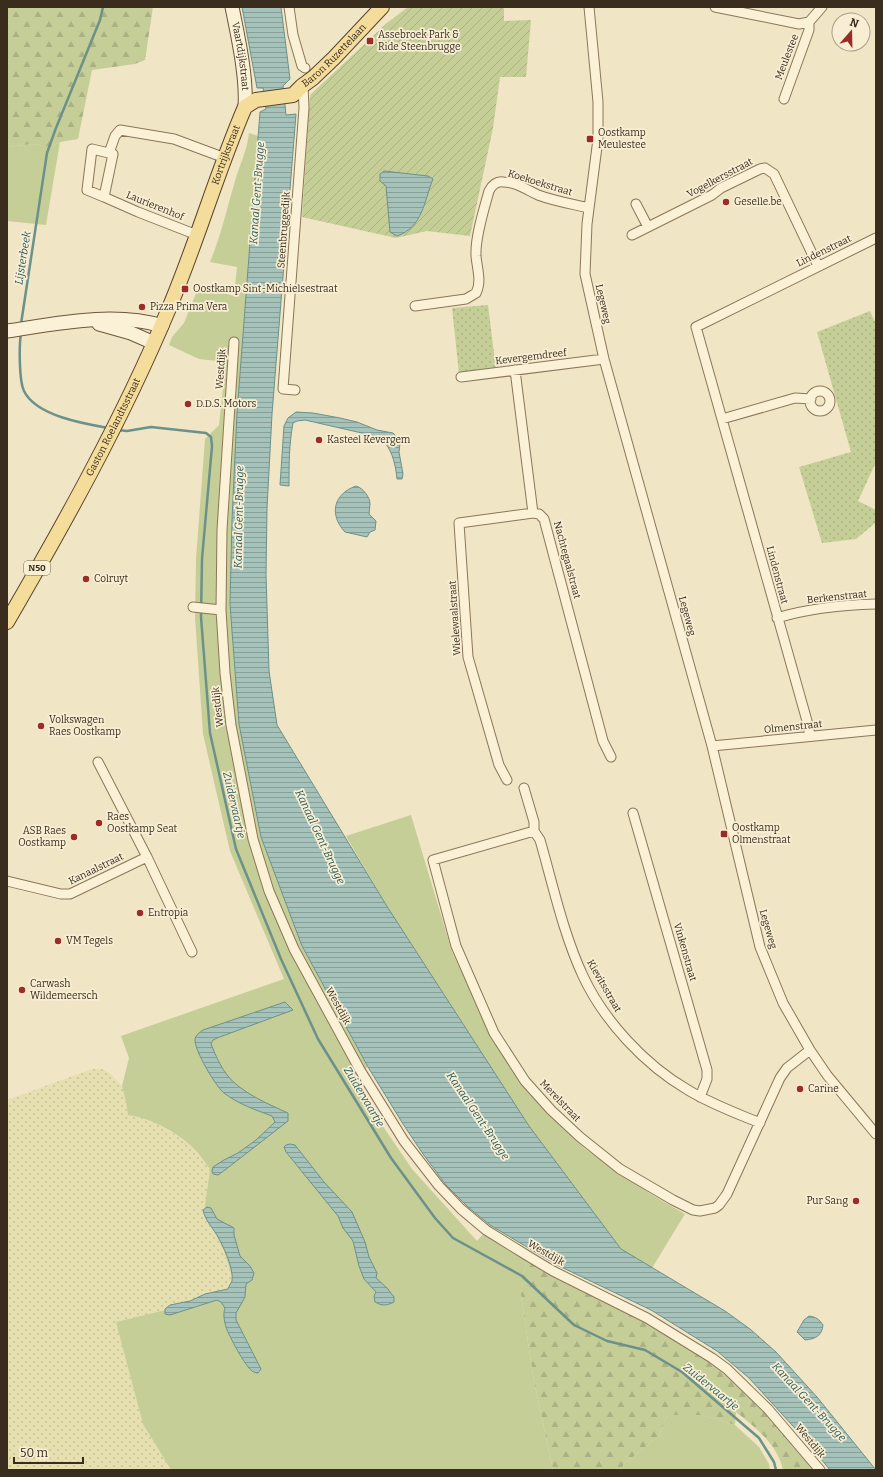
<svg xmlns="http://www.w3.org/2000/svg" width="883" height="1477" viewBox="0 0 883 1477" font-family="Bitter,serif">
  <style>
    .farmland { fill: url(#farmland-dots) }
    .grass { fill: #c5ce97 }
    .forest { fill: url(#forest-firs) }
    .park { fill: url(#park-dots) }
    .garden { fill: url(#garden-furrows) }
    .water { fill: url(#water-rules); stroke: #6c918a }
    .lines { fill: none; stroke-linecap: round; stroke-linejoin: round }
    .stream { stroke: #6c918a; stroke-width: 2.5 }
    .street-casing { stroke: #8b7659; stroke-width: 11 }
    .secondary-casing { stroke: #6d573c; stroke-width: 15 }
    .primary-casing { stroke: #59442e; stroke-width: 16 }
    .street { stroke: #faf1d7; stroke-width: 9 }
    .secondary { stroke: #faf1d7; stroke-width: 13 }
    .primary { stroke: #f4dc9a; stroke-width: 14 }
    .poi-dot { fill: #9c2c27; stroke: #f7eed4; stroke-width: 1.5 }
    .labels { text-anchor: middle; dominant-baseline: central; stroke-width: 3.5; stroke-linejoin: round; paint-order: stroke }
    .shield { fill: #f7eed4; stroke: #736755; stroke-width: 1 }
    .shield-label { font-size: 9px; font-weight: bold; fill: #3a2d1e }
    .poi-label { font-size: 10px; fill: #3a2d1e; stroke: #f7eed4; text-anchor: start }
    .street-label { font-size: 10px; fill: #3a2d1e; stroke: #f7eed4 }
    .water-label { font-size: 11px; font-style: italic; fill: #2d5b5a; stroke: #f7eed4 }
  </style>
  <defs>
    <pattern id="farmland-dots" width="8" height="8" patternUnits="userSpaceOnUse"><rect width="8" height="8" fill="#e6e0b1"/><path d="M2 2h.1M6 6h.1" fill="none" stroke="#c6c098" stroke-width="1.8" stroke-linecap="round"/></pattern>
    <pattern id="forest-firs" width="22" height="20" patternUnits="userSpaceOnUse"><rect width="22" height="20" fill="#c5ce97"/><path d="M5 1l3.5 6h-7zM16 11l3.5 6h-7z" fill="#aab182"/></pattern>
    <pattern id="park-dots" width="8" height="8" patternUnits="userSpaceOnUse"><rect width="8" height="8" fill="#c5ce97"/><path d="M2 2h.1M6 6h.1" fill="none" stroke="#aab182" stroke-width="1.8" stroke-linecap="round"/></pattern>
    <pattern id="garden-furrows" width="10" height="10" patternUnits="userSpaceOnUse"><rect width="10" height="10" fill="#c5ce97"/><path d="M-1 1l2-2M0 10L10 0M9 11l2-2" fill="none" stroke="#aab182"/></pattern>
    <pattern id="water-rules" width="6" height="5" patternUnits="userSpaceOnUse"><rect width="6" height="5" fill="#a6c3bb"/><path d="M0 2.5h6" fill="none" stroke="#889f97"/></pattern>
  </defs>
  <rect width="100%" height="100%" fill="#f0e5c4"/>
  <path class="farmland" d="M92 1069H102L112 1075 122 1086 126 1102 128 1115 137 1116 153 1121 173 1133 190 1145 210 1169 204 1213 223 1248 232 1276 233 1288 143 1424 171 1470H7V1100Z"/>
  <path class="grass" d="M249 133 258 136 232 520 230 604 239 724 261 836 302 946 368 1067 350 1078 412 1169 477 1241 483 1234 526 1260 521 1295 533 1376 553 1470H171L143 1424 116 1322 228 1295 233 1288 232 1276 223 1248 204 1213 210 1169C204 1161 197 1151 190 1145 173 1130 150 1118 128 1115L126 1102 122 1086 129 1058 121 1036 284 979 230 851 203 734 195 617 196 559 205 439 219 425 226 362 199 359 169 345 172 337 184 323 199 286 234 296 237 267 210 262C221 236 227 208 235 181 240 164 247 151 249 133Z
    M60 142 46 225 7 221V147L32 144 50 147Z
    M411 815 452 952 496 1044 529 1093 585 1149 649 1193 685 1214 652 1268 621 1249 529 1126 388 908 346 836Z
    M667 1415H702L735 1425 759 1447 769 1464 770 1470H621L624 1464 659 1436Z"/>
  <path class="forest" d="M7 7H153L145 60 135 64 92 70 78 139 60 142 50 147 32 144 7 147Z
    M526 1260 646 1320 726 1371 765 1412 816 1470H783C778 1445 755 1427 736 1412L735 1425 702 1415H667L659 1436 624 1464 621 1470H553L533 1376 521 1295Z"/>
  <path class="park" d="M488 305 496 369 459 373 452 308Z
    M870 311 876 324V462L858 501 876 510V521L874 524 856 539 822 543 799 467 851 452 817 332Z"/>
  <path class="garden" d="M408 7H504V21L531 20 526 77H500L493 128 470 236 427 231 396 238 302 217 310 95 387 23Z"/>
  <path class="water" d="M242 7H281L290 79 283 86 286 115 296 114 272 414 267 508 266 575 269 671 277 725 388 908 529 1126 621 1249 725 1311 750 1329 776 1352 817 1397 876 1470H830L803 1437 749 1378 717 1351 651 1310 557 1265 490 1225 468 1207 446 1185 423 1154 403 1124 368 1067 302 946 261 837 239 724 230 604 232 520 237 413 260 112 266 109 263 88H257Z
    M384 171 428 176 433 179C424 201 423 227 397 236L390 232 386 186 380 181V174Z
    M296 412 313 413 340 418 357 422 377 430 393 433 398 438 400 443 399 452 403 474 402 479H397C396 468 393 452 385 443 383 440 378 438 375 436L305 420 297 421 293 423C289 444 289 465 289 486L280 485 284 426 288 418Z
    M356 486C363 488 370 497 370 504 370 507 369 511 369 514L376 521 375 530 370 532 367 537 345 532C329 515 333 494 356 486Z
    M285 1002 293 1010 217 1038 213 1040 211 1044C215 1054 220 1066 227 1075 240 1092 268 1104 288 1113V1121L225 1170 218 1175 213 1174 212 1171 213 1167 224 1160 238 1153 256 1140 275 1122 272 1116C256 1110 238 1104 224 1093 216 1087 194 1050 195 1039 196 1035 199 1033 203 1030Z
    M290 1144 295 1145 324 1182 352 1212 365 1242 369 1257 377 1273 376 1278 387 1288 394 1297V1302C386 1306 382 1306 375 1302L374 1296 376 1292 364 1279 359 1266 353 1241 343 1228 338 1216 286 1152 284 1147 286 1145Z
    M207 1207 211 1208 217 1219 234 1228V1235L240 1256 250 1266 254 1273 252 1280 246 1284 245 1297 236 1313V1320L261 1369 258 1373C256 1373 254 1372 252 1371 245 1366 229 1336 226 1327 224 1320 223 1314 225 1308L221 1302 217 1300 170 1315 165 1314V1309L170 1305 190 1301 205 1294 228 1289C229 1286 231 1283 232 1281 234 1268 223 1246 217 1235 212 1227 205 1220 203 1210Z
    M809 1316C816 1317 819 1319 823 1325 822 1336 815 1339 805 1340L797 1332 804 1320Z"/>
  <g class="lines">
    <path class="stream" d="M21 324 47 153 56 128 100 20 103 7
      M21 333C19 346 19 381 24 391 36 416 85 424 109 428
      M118 430 127 431 151 427 206 433 211 437 212 446 202 559 201 617 210 733 236 849 281 959 318 1039 391 1158 435 1218 453 1238 522 1276 574 1325 607 1341 645 1350 682 1372 759 1438 774 1462 776 1470"/>
    <defs>
      <path id="street" d="M289 7 293 35 302 66 305 68
        M589 7 598 102V139L587 224 585 274 604 359 712 746 760 947 783 1003 810 1050 827 1075 876 1134
        M715 7 799 24 809 22 822 7
        M784 99 809 30V22
        M109 153 115 136 120 130 174 139 225 158
        M104 197 87 190 92 149 113 154 104 197 138 212 197 235
        M636 204 648 227
        M632 235 712 195 721 188 760 169 765 168 774 174 818 266
        M415 306 466 299 476 293C482 282 477 268 476 256 475 237 484 209 489 191 492 185 497 181 503 182 517 182 527 190 538 195 554 201 572 204 589 208
        M234 342 222 530 221 610 225 673 231 725 253 839 269 891 294 949 360 1070 404 1141 439 1186 461 1209 486 1230 528 1256 553 1271 647 1318 712 1358 727 1369 768 1409 820 1470
        M515 370 533 513
        M461 377 604 359
        M295 390 283 389 304 108 303 85
        M810 401a10 10 0 1 1 20 0a10 10 0 1 1-20 0Z
        M722 419 795 398 811 399
        M193 607 221 610
        M777 618C809 608 843 605 876 604
        M809 736V728C770 594 734 460 696 327L876 238
        M712 746 876 730
        M98 762 147 857
        M507 780 499 765 468 657 459 523 533 513 539 514 544 519 603 741 611 757
        M524 788 534 822V831L540 840C553 885 563 933 583 976 604 1021 645 1065 688 1090 711 1104 736 1113 760 1123
        M633 813 707 1070V1079L700 1097
        M534 831 433 860 456 946 463 962 494 1033 525 1081 551 1110 580 1137 620 1169 673 1200 693 1210 700 1211 715 1208 719 1205 727 1194 780 1078 787 1068 810 1050
        M7 881 61 894H70L147 857 192 952"/>
      <g id="secondary">
        <path id="s1" d="M232 7C238 37 247 77 245 107"/>
        <path d="M99 324 131 333 154 343"/>
        <path d="M7 331C55 324 114 311 162 326"/>
      </g>
      <g id="primary">
        <path id="s2" d="M7 622C65 522 122 420 167 313 196 246 216 174 245 107L256 100 293 95 302 86 313 78 334 58 382 7"/>
      </g>
    </defs>
    <use href="#street" class="street-casing"/>
    <use href="#secondary" class="secondary-casing"/>
    <use href="#primary" class="primary-casing"/>
    <use href="#street" class="street"/>
    <use href="#secondary" class="secondary"/>
    <use href="#primary" class="primary"/>
  </g>
  <g class="poi-dot">
    <rect x="366" y="37" width="8" height="8" rx="2"/>
    <rect x="586" y="135" width="8" height="8" rx="2"/>
    <circle cx="726" cy="202" r="4"/>
    <rect x="181" y="285" width="8" height="8" rx="2"/>
    <circle cx="142" cy="307" r="4"/>
    <circle cx="188" cy="404" r="4"/>
    <circle cx="319" cy="440" r="4"/>
    <circle cx="86" cy="579" r="4"/>
    <circle cx="41" cy="726" r="4"/>
    <circle cx="99" cy="823" r="4"/>
    <rect x="720" y="830" width="8" height="8" rx="2"/>
    <circle cx="74" cy="837" r="4"/>
    <circle cx="140" cy="913" r="4"/>
    <circle cx="58" cy="941" r="4"/>
    <circle cx="22" cy="990" r="4"/>
    <circle cx="800" cy="1089" r="4"/>
    <circle cx="856" cy="1201" r="4"/>
  </g>
  <g class="labels">
    <rect class="shield" x="24" y="561" width="26" height="14" rx="3"/>
    <g class="shield-label">
      <text x="37" y="568">N50</text>
    </g>
    <g class="poi-label">
      <text x="378" y="35">Assebroek Park &amp;<tspan x="378" dy="12">Ride Steenbrugge</tspan></text>
      <text x="598" y="133">Oostkamp<tspan x="598" dy="12">Meulestee</tspan></text>
      <text x="734" y="202">Geselle.be</text>
      <text x="193" y="289">Oostkamp Sint-Michielsestraat</text>
      <text x="150" y="307">Pizza Prima Vera</text>
      <text x="196" y="404">D.D.S. Motors</text>
      <text x="327" y="440">Kasteel Kevergem</text>
      <text x="94" y="579">Colruyt</text>
      <text x="49" y="720">Volkswagen<tspan x="49" dy="12">Raes Oostkamp</tspan></text>
      <text x="107" y="817">Raes<tspan x="107" dy="12">Oostkamp Seat</tspan></text>
      <text x="732" y="828">Oostkamp<tspan x="732" dy="12">Olmenstraat</tspan></text>
      <text x="66" y="831" text-anchor="end">ASB Raes<tspan x="66" dy="12">Oostkamp</tspan></text>
      <text x="148" y="913">Entropia</text>
      <text x="66" y="941">VM Tegels</text>
      <text x="30" y="984">Carwash<tspan x="30" dy="12">Wildemeersch</tspan></text>
      <text x="808" y="1089">Carine</text>
      <text x="848" y="1201" text-anchor="end">Pur Sang</text>
    </g>
    <g class="street-label">
      <text stroke="none"><textPath href="#s2" startOffset="676">Baron Ruzettelaan</textPath></text>
      <text stroke="none"><textPath href="#s1" startOffset="50">Vaartdijkstraat</textPath></text>
      <text transform="translate(787 57) rotate(-69)">Meulestee</text>
      <text stroke="none"><textPath href="#s2" startOffset="517">Kortrijkstraat</textPath></text>
      <text transform="translate(720 178) rotate(-28)">Vogelkersstraat</text>
      <text transform="translate(540 183) rotate(17)">Koekoekstraat</text>
      <text transform="translate(155 206) rotate(22)">Laurierenhof</text>
      <text transform="translate(284 230) rotate(-86)">Steenbruggedijk</text>
      <text transform="translate(824 251) rotate(-26)">Lindenstraat</text>
      <text transform="translate(603 304) rotate(77)">Legeweg</text>
      <text transform="translate(531 357) rotate(-7)">Kevergemdreef</text>
      <text transform="translate(221 369) rotate(-86)">Westdijk</text>
      <text stroke="none"><textPath href="#s2" startOffset="222">Gaston Roelandtsstraat</textPath></text>
      <text transform="translate(567 560) rotate(75)">Nachtegaalstraat</text>
      <text transform="translate(777 575) rotate(75)">Lindenstraat</text>
      <text transform="translate(837 597) rotate(-6)">Berkenstraat</text>
      <text transform="translate(687 616) rotate(75)">Legeweg</text>
      <text transform="translate(455 618) rotate(-94)">Wielewaalstraat</text>
      <text transform="translate(218 707) rotate(-97)">Westdijk</text>
      <text transform="translate(793 727) rotate(-6)">Olmenstraat</text>
      <text transform="translate(96 869) rotate(-26)">Kanaalstraat</text>
      <text transform="translate(768 929) rotate(74)">Legeweg</text>
      <text transform="translate(685 952) rotate(74)">Vinkenstraat</text>
      <text transform="translate(604 986) rotate(60)">Kievitsstraat</text>
      <text transform="translate(338 1006) rotate(61)">Westdijk</text>
      <text transform="translate(560 1101) rotate(46)">Merelstraat</text>
      <text transform="translate(546 1253) rotate(30)">Westdijk</text>
      <text transform="translate(810 1441) rotate(50)">Westdijk</text>
    </g>
    <g class="water-label">
      <text transform="translate(257 193) rotate(-86)">Kanaal Gent-Brugge</text>
      <text transform="translate(23 258) rotate(-81)">Lijsterbeek</text>
      <text transform="translate(239 517) rotate(-89)">Kanaal Gent-Brugge</text>
      <text transform="translate(234 805) rotate(77)">Zuidervaartje</text>
      <text transform="translate(320 837) rotate(65)">Kanaal Gent-Brugge</text>
      <text transform="translate(364 1097) rotate(59)">Zuidervaartje</text>
      <text transform="translate(478 1116) rotate(56)">Kanaal Gent-Brugge</text>
      <text transform="translate(711 1387) rotate(39)">Zuidervaartje</text>
      <text transform="translate(809 1402) rotate(47)">Kanaal Gent-Brugge</text>
    </g>
  </g>
  <rect width="883" height="1477" fill="none" stroke="#3a2d1e" stroke-width="16"/>
  <g transform="translate(851 32) rotate(20)"><circle r="19" fill="#f7eed4" stroke="#aba18b"/>
  <path d="M0-3L7 15L0 10L-7 15Z" fill="#9c2c27"/>
  <text y="-6" font-size="11" font-weight="bold" text-anchor="middle" fill="#3a2d1e">N</text>
  </g>
  <path d="M14 1457v6h69v-6" fill="none" stroke="#3a2d1e" stroke-width="2"/>
  <text x="20" y="1457" font-size="12" fill="#3a2d1e" stroke="#f7eed4" stroke-width="3" paint-order="stroke">50 m</text>
</svg>
